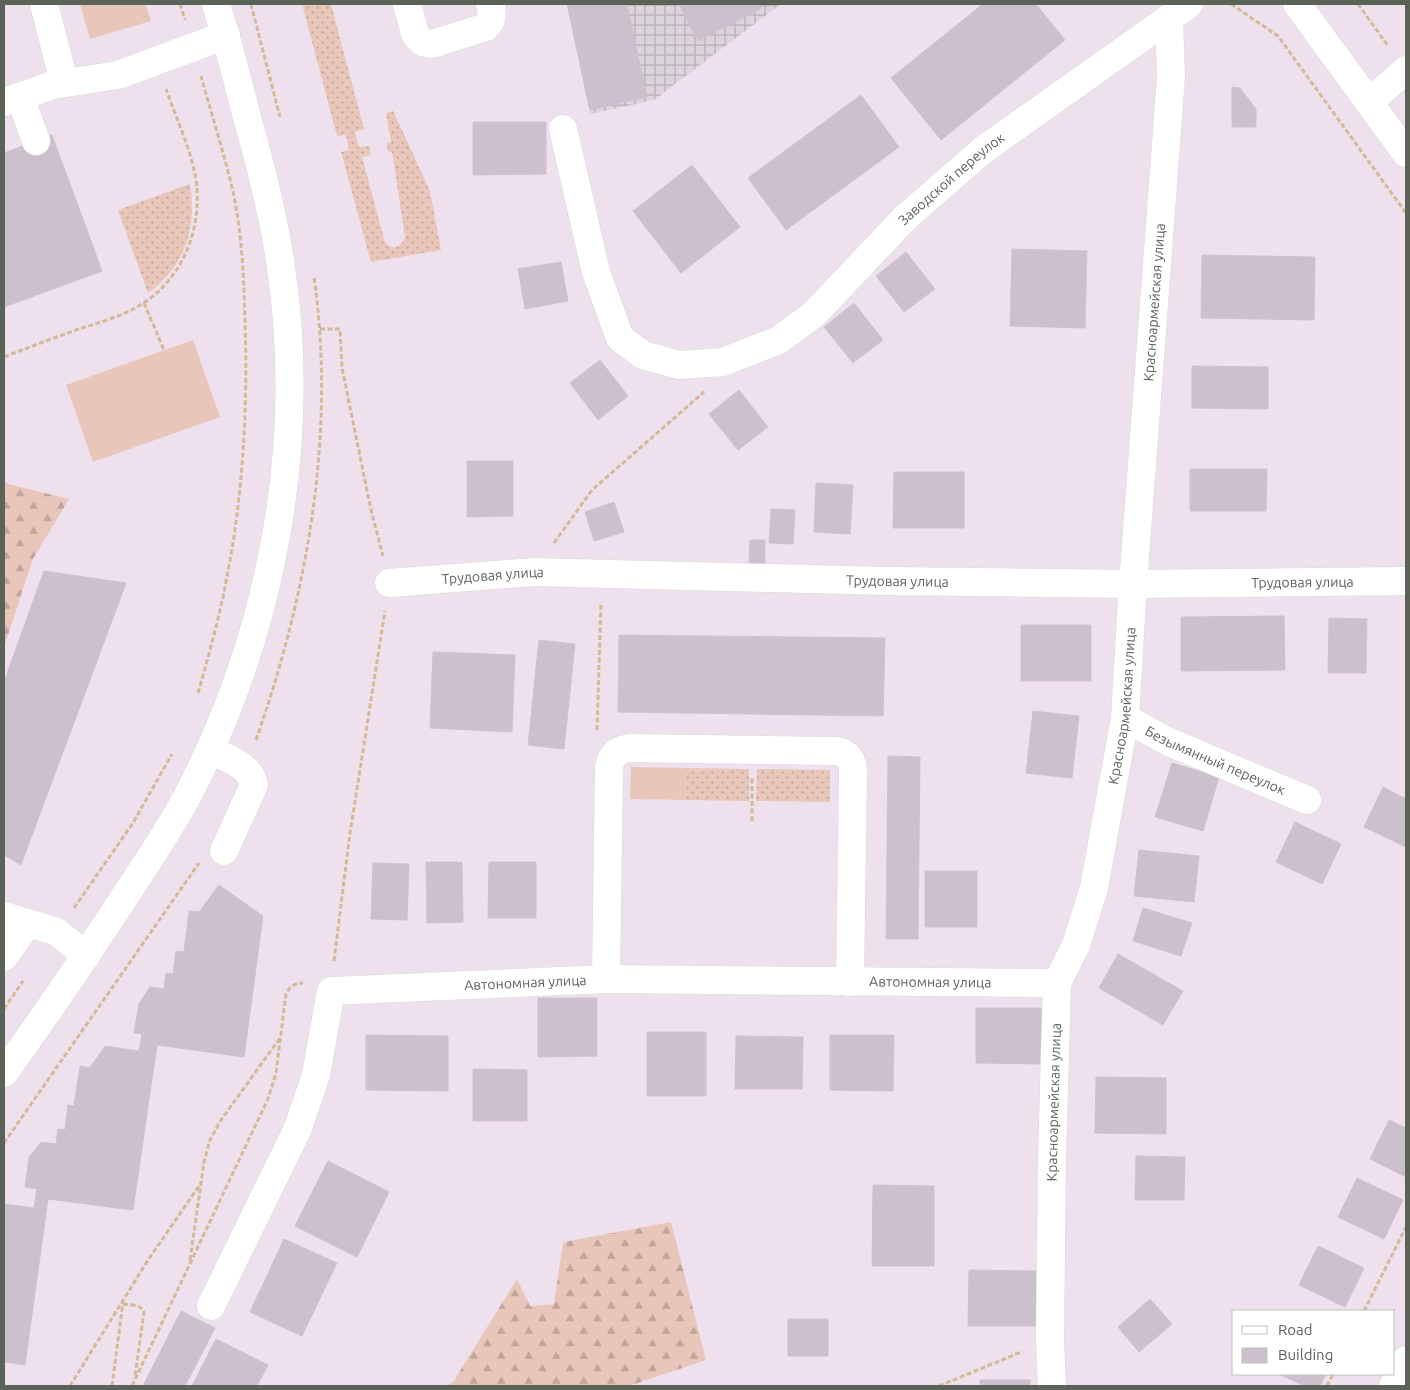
<svg xmlns="http://www.w3.org/2000/svg" width="1410" height="1390" viewBox="0 0 1410 1390" font-family="Ubuntu,sans-serif">
  <style>
    .industrial { fill: url(#industrial-grid) }
    .grass { fill: url(#grass-dots) }
    .forest { fill: url(#forest-firs) }
    .garden { fill: #e8c7ba }
    .building { fill: #cbc0cb; stroke: #d2bfd3 }
    .lines { fill: none; stroke-linecap: round; stroke-linejoin: round }
    .minor-casing { stroke: #d4dcd4; stroke-width: 29 }
    .path { stroke: #d4b998; stroke-width: 3; stroke-dasharray: 5 2.5; stroke-linecap: butt }
    .minor { stroke: #fff; stroke-width: 28 }
    .labels { text-anchor: middle; dominant-baseline: central; stroke-width: 4; stroke-linejoin: round; paint-order: stroke }
    .street-label { font-size: 14px; fill: #5b6359; stroke: #fff }
  </style>
  <defs>
    <pattern id="industrial-grid" width="8" height="8" patternUnits="userSpaceOnUse" patternTransform="scale(1.25)"><rect width="8" height="8" fill="#dcd4dc"/><path d="M0 4h8M4 0v8" fill="none" stroke="#b5b0b5"/></pattern>
    <pattern id="grass-dots" width="8" height="8" patternUnits="userSpaceOnUse" patternTransform="scale(1.25)"><rect width="8" height="8" fill="#e8c7ba"/><path d="M2 2h.1M6 6h.1" fill="none" stroke="#bfa59a" stroke-width="1.8" stroke-linecap="round"/></pattern>
    <pattern id="forest-firs" width="22" height="20" patternUnits="userSpaceOnUse" patternTransform="scale(1.25)"><rect width="22" height="20" fill="#e8c7ba"/><path d="M5 1l3.5 6h-7zM16 11l3.5 6h-7z" fill="#bfa59a"/></pattern>
  </defs>
  <rect width="100%" height="100%" fill="#eee1ed"/>
  <path class="industrial" d="M567 4H781L654 100 590 114Z"/>
  <path class="grass" d="M302 4H331L364 129 355 132 359 147 369 146 371 155 362 157 385 242C392 252 402 247 405 237L392 152H388L387 143 391 142 386 113 393 111 430 191 441 250 371 262 341 152 349 150 346 135 337 136Z
    M190 184C197 229 185 266 148 293L118 210Z
    M686 768 749 769V801L685 800Z
    M757 769 830 770V802L756 801Z"/>
  <path class="forest" d="M4 483 69 499 33 559 4 647Z
    M671 1222 706 1360 629 1386H447L453 1382 517 1279 530 1306 554 1304 563 1242Z"/>
  <path class="garden" d="M80 4H145L151 21 90 39Z
    M193 340 220 417 93 462 66 385Z
    M631 767 686 768 685 800 630 799Z"/>
  <path class="building" d="M567 4H627L647 97 590 110Z
    M679 4H760L762 8 698 41Z
    M983 4H1036L1065 40 941 140 891 78Z
    M1232 87 1240 88 1256 109V127H1232Z
    M861 95 899 147 786 230 748 178Z
    M473 122H546V174L473 175Z
    M52 135 102 271 4 307V153Z
    M692 165 740 227 681 273 633 211Z
    M1012 249 1087 251 1085 328 1010 326Z
    M906 252 935 289 904 312 876 276Z
    M1202 255 1315 257 1314 320 1201 318Z
    M561 262 568 301 525 309 518 269Z
    M854 303 883 340 853 363 824 327Z
    M600 360 628 396 598 420 570 383Z
    M1192 366 1268 367V409L1192 408Z
    M739 390 768 427 738 450 709 414Z
    M467 461H513V516L467 517Z
    M1190 469H1267L1266 511H1190Z
    M894 472H964V528H893Z
    M816 483 853 485 850 534 814 532Z
    M614 502 624 532 594 541 585 512Z
    M771 509 795 510 793 544 769 543Z
    M750 540H765V564L749 563Z
    M44 571 126 583 21 865 4 855V682Z
    M1284 616 1285 670 1181 671V617Z
    M1329 618 1367 619 1366 673H1328Z
    M1021 625H1091V681H1021Z
    M619 635 885 638 883 716 618 712Z
    M539 640 575 644 564 749 528 745Z
    M433 652 515 655 512 732 430 728Z
    M1033 711 1079 716 1072 778 1026 773Z
    M888 756 920 757 918 939H886Z
    M1172 763 1219 777 1203 831 1155 817Z
    M1383 787 1406 799V847L1364 827Z
    M1295 822 1341 844 1322 884 1276 862Z
    M1139 850 1199 856 1194 902 1134 896Z
    M426 862H462L463 922 427 923Z
    M489 862H536V918H488Z
    M373 863 409 864 407 920 371 919Z
    M925 871H977V927H925Z
    M219 885 263 916 244 1057 157 1045 133 1210 48 1199 25 1365 4 1362V1204L34 1208 37 1189 25 1187 29 1157 41 1142 56 1144 58 1129 65 1130 68 1105 74 1106 80 1066 90 1068 105 1046 139 1051 142 1034 134 1033 139 1004 150 987 164 989 166 973 173 974 176 951 184 952 189 911 199 912Z
    M1143 908 1192 923 1181 956 1133 941Z
    M1118 954 1183 991 1163 1025 1099 988Z
    M538 998H597V1056L538 1057Z
    M976 1008H1046V1064L976 1063Z
    M647 1032H706V1096H647Z
    M366 1035 448 1036V1091L366 1090Z
    M830 1035H894L893 1091 830 1090Z
    M736 1036 803 1037 802 1089H735Z
    M473 1069 527 1070V1121H473Z
    M1096 1077 1166 1078V1134L1095 1133Z
    M1389 1120 1406 1128V1177L1370 1159Z
    M1136 1156 1185 1157 1184 1200H1135Z
    M328 1161 389 1192 357 1257 295 1226Z
    M1357 1178 1403 1200 1384 1239 1338 1217Z
    M873 1185 934 1186V1266H872Z
    M284 1239 337 1263 302 1336 250 1312Z
    M1318 1246 1364 1268 1345 1307 1299 1285Z
    M969 1270 1039 1271 1038 1326H968Z
    M1150 1299 1172 1324 1139 1352 1118 1327Z
    M181 1311 215 1328 185 1386H143Z
    M788 1319H828V1356H788Z
    M216 1339 268 1365 257 1386H192Z
    M1279 1374H1326L1320 1386H1305Z
    M980 1380H1030V1386H980Z"/>
  <g class="lines">
    <defs>
      <g id="minor">
        <path d="M44 4 64 82"/>
        <path d="M407 4 415 34 422 42 432 44 486 27C493 20 493 14 490 4"/>
        <path d="M1297 4 1406 153"/>
        <path d="M20 97 36 141"/>
        <path d="M4 102 53 85 118 75 226 35"/>
        <path d="M1369 102 1406 70"/>
        <path id="s1" d="M563 129 596 272 620 338 643 355 679 365 723 362 779 340 814 314 905 218 983 150 1189 4"/>
        <path id="s2" d="M389 583 534 572 886 581 1133 584 1406 581"/>
        <path id="s3" d="M1125 718 1169 742 1307 800"/>
        <path d="M210 750C226 758 251 765 254 785L224 851"/>
        <path d="M4 916 48 929 57 932 86 956"/>
        <path d="M4 957 28 923"/>
        <path d="M606 979 609 767C611 755 617 750 629 748L837 751C849 754 852 759 853 771L850 982"/>
        <path d="M4 1073C48 1012 90 950 131 887 152 855 174 823 191 789 273 628 308 440 280 261 273 214 261 167 248 121 238 82 228 42 216 4"/>
        <path id="s4" d="M211 1306 298 1128 316 1075 331 991 606 979 1057 983"/>
        <path id="s5" d="M1052 1386 1050 1340 1052 1158 1057 983 1076 945 1094 888 1125 718 1133 584 1171 77 1169 19"/>
        <path d="M1393 1386 1406 1360"/>
      </g>
    </defs>
    <use href="#minor" class="minor-casing"/>
    <path class="path" d="M180 4 185 20
      M251 4 280 117
      M1231 4 1278 36 1406 213
      M1358 4 1388 46
      M144 303 164 350
      M320 329H340L342 368 371 510 383 556
      M4 357C29 347 54 338 79 329 101 322 126 315 145 302 181 278 200 233 197 190 195 157 177 121 166 89
      M554 543 592 490 704 392
      M198 693C208 658 218 622 225 587 243 499 248 409 245 320 244 279 242 237 234 196 225 156 212 116 201 76
      M597 730 601 602
      M256 740C308 592 336 433 314 277
      M752 821V778
      M74 908 133 823 172 754
      M334 961 350 833 385 611
      M4 1009 23 981
      M4 1143 199 863
      M190 1260 204 1162 210 1140 221 1120 280 1038
      M123 1304C130 1305 141 1304 144 1312L135 1376
      M1364 1311 1406 1227
      M70 1386 148 1260 201 1183
      M112 1386 123 1302
      M132 1386 268 1099 276 1073 286 994C290 986 295 983 303 983
      M939 1386 1021 1352
      M1327 1386 1333 1374"/>
    <use href="#minor" class="minor"/>
  </g>
  <g class="labels">
    <g class="street-label">
      <text stroke="none"><textPath href="#s1" startOffset="624">Заводской переулок</textPath></text>
      <text stroke="none"><textPath href="#s5" startOffset="1095">Красноармейская улица</textPath></text>
      <text stroke="none"><textPath href="#s2" startOffset="104">Трудовая улица</textPath></text>
      <text stroke="none"><textPath href="#s2" startOffset="509">Трудовая улица</textPath></text>
      <text stroke="none"><textPath href="#s2" startOffset="914">Трудовая улица</textPath></text>
      <text stroke="none"><textPath href="#s5" startOffset="690">Красноармейская улица</textPath></text>
      <text stroke="none"><textPath href="#s3" startOffset="100">Безымянный переулок</textPath></text>
      <text stroke="none"><textPath href="#s4" startOffset="939">Автономная улица</textPath></text>
      <text stroke="none"><textPath href="#s4" startOffset="534">Автономная улица</textPath></text>
      <text stroke="none"><textPath href="#s5" startOffset="284">Красноармейская улица</textPath></text>
    </g>
  </g>
  <rect width="1410" height="1390" fill="none" stroke="#5b6359" stroke-width="10"/>
  <rect x="1232" y="1310" width="162" height="65" fill="#ffffff" stroke="#bdc1bd"/>
  <rect x="1242" y="1326" width="25" height="8" fill="#ffffff" stroke="#bdc1bd"/>
  <text x="1278" y="1335" font-size="15" fill="#5b6359">Road</text>
  <rect x="1242" y="1348" width="25" height="15" fill="#cbc0cb" stroke="#bdc1bd"/>
  <text x="1278" y="1360" font-size="15" fill="#5b6359">Building</text>
</svg>
